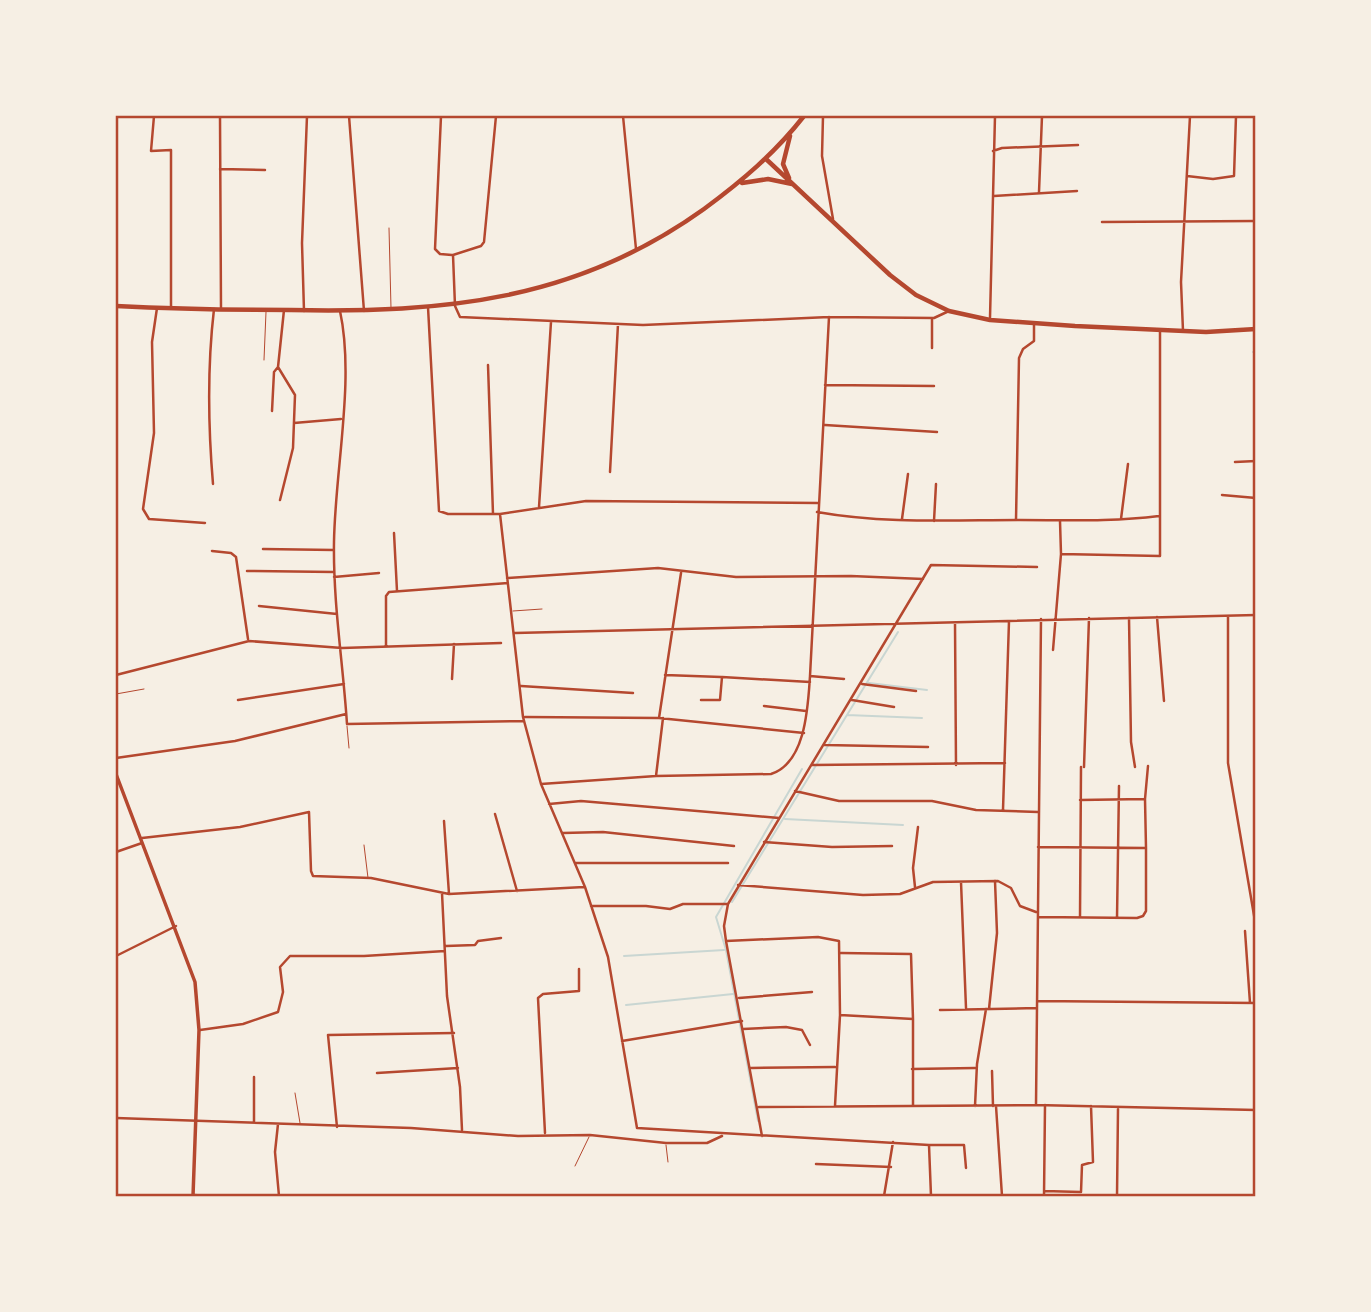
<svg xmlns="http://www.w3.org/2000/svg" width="1371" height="1312" viewBox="0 0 1371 1312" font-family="Figtree,sans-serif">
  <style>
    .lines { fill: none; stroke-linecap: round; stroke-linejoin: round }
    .stream { stroke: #c9d6d2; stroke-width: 2 }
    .service { stroke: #b5482f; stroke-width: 1 }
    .minor { stroke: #b5482f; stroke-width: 2.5 }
    .secondary { stroke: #b5482f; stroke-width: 3.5 }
    .primary { stroke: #b5482f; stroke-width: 4.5 }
    .neatline { fill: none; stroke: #b5482f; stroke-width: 2.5 }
  </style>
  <rect width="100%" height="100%" fill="#f6efe4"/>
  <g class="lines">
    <path class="stream" d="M1253 352H1256
      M869 683 927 690
      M847 715 922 718
      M785 819 903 825
      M732 902 898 632
      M624 956 724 950
      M626 1005 733 994
      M758 1121 726 950 716 917 802 769"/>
    <path class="service" d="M389 228 391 308
      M264 360 266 312
      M513 611 542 609
      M116 694 144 689
      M347 726 349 748
      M364 845 368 878
      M295 1093 300 1123
      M666 1145 668 1162
      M575 1166 589 1137
      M138 1196 191 1195"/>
    <path class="minor" d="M154 116 151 151 171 150V308
      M220 116 221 308
      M349 116 364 311
      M441 116 435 249 440 254 452 255
      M496 116 484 242 481 246 453 255 455 306 460 317 643 325 829 317 934 318 949 311
      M623 116 636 249
      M823 116 822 156 833 219
      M993 151 1002 148 1078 145
      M220 169 265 170
      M1187 176 1213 179 1234 176 1236 116
      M1039 192 1042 116
      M994 196 1077 191
      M1102 222 1256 221
      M428 307 439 511 448 514H500L586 501 818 503
      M157 308 152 342 154 433 143 509 149 519 205 523
      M304 311 302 243 307 116
      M340 311C355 380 335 470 334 542 333 603 343 663 347 724L524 721
      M932 318V348
      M990 318 995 116
      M1183 331 1181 282 1190 116
      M488 365 493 514
      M825 385 934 386
      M272 411 274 372 278 367
      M294 423 341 419
      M825 425 937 432
      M1235 462 1256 461
      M610 472 618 324
      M213 484C208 425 207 369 214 309
      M1222 495 1256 498
      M280 500 293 448 295 395 278 367 284 310
      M1256 500V586
      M539 507 551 322
      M817 512C884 524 953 520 1020 520 1067 520 1112 522 1159 516
      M500 514 523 717 541 784 585 887 608 957 637 1128 929 1145 931 1196
      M902 519 908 474
      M1121 519 1128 464
      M1016 520 1019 358 1023 349 1034 341V324
      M934 521 936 484
      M394 533 397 591
      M263 549 334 550
      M212 551 231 553 236 557 248 639
      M1061 554 1160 556V330
      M247 571 334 572
      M334 577 379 573
      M507 578 658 568 736 577 851 576 923 579
      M259 606 337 614
      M1157 617 1164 701
      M1228 617V763L1256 927
      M1129 618 1131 742 1135 767
      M955 623 956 765
      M515 633 1256 615
      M386 646V596L389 592 508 583
      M1053 650 1061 554 1060 521
      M116 675 249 641 342 648 501 643
      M665 675 721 677
      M810 676 844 679
      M452 679 454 644
      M862 684 916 691
      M1256 684V735
      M521 686 633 693
      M238 700 344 684
      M701 700H720L722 677 810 682
      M852 700 894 707
      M764 706 806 711
      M525 717 659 718 804 733
      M659 718 681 573
      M825 745 928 747
      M116 758 235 741 346 714
      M1255 764 1256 751
      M813 765 1005 763
      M1084 767 1089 618
      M656 776 663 718
      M541 784 656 776 771 774C806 763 808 706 810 676L829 317
      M795 791 839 801H932L976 810 1038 812
      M1145 799 1148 766
      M1080 800 1145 799 1146 848
      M549 804 581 801 779 818
      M1003 810 1009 621
      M495 814 517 891
      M444 821 449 894
      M563 833 603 832 734 846
      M142 838 240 827 309 812 311 871 313 876 371 878 449 894 584 887
      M764 842 832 847 892 846
      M116 852 142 843
      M575 863H728
      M961 882 966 1008
      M738 885 863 895 900 894 933 882 998 881 1011 888 1020 906 1036 912
      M915 887 913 868 918 827
      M442 893 447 996 460 1087 462 1130
      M591 906H646L670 909 683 904H728
      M1038 917 1137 918 1143 916 1146 911V848L1038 847
      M1080 917 1081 767
      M1117 918 1119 786
      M1245 931 1250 1003
      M726 941 818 937 839 941 840 1015 835 1106
      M446 946 475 945 478 941 501 938
      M841 953 911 954 913 1019
      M116 956 176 926
      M739 998 812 992
      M1037 1001 1256 1003
      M989 1009 997 933 995 881
      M940 1010 1037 1008
      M840 1015 913 1019V1105
      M743 1029 786 1027 802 1030 810 1045
      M200 1030 243 1024 278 1012 283 992 280 967 290 956H364L445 951
      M622 1041 742 1021
      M751 1068 835 1067
      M912 1069 975 1068
      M992 1071 993 1106
      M377 1073 458 1068
      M254 1077V1122
      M1036 1105 1041 619
      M975 1106 977 1064 986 1009
      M996 1106 1002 1196
      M759 1107 1036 1105 1256 1110
      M116 1118 411 1128 518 1136 590 1135 666 1143H707L722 1136
      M278 1124 275 1152 279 1196
      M337 1127 328 1035 454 1033
      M545 1133 538 998 543 994 579 991V969
      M762 1136 726 941 724 926 728 904 931 565 1037 567
      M929 1145H964L966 1168
      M816 1164 891 1167
      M1044 1191 1081 1192 1082 1165 1093 1162 1091 1106
      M193 1195 212 1196
      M884 1196 893 1142
      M1044 1196 1045 1105
      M1117 1196 1118 1109"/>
    <path class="secondary" d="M116 774 195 982 199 1030 193 1196"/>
    <path class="primary" d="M766 159 890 275 916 295 949 311 990 320 1075 326 1206 332 1256 329
      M789 178 783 164 790 136
      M742 183 768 179 792 184
      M116 306C174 309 232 310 291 310 444 313 576 301 704 209 742 181 775 153 804 116"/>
  </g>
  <rect width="1371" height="1312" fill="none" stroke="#f6efe4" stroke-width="234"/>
  <rect x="117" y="117" width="1137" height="1078" class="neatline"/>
</svg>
